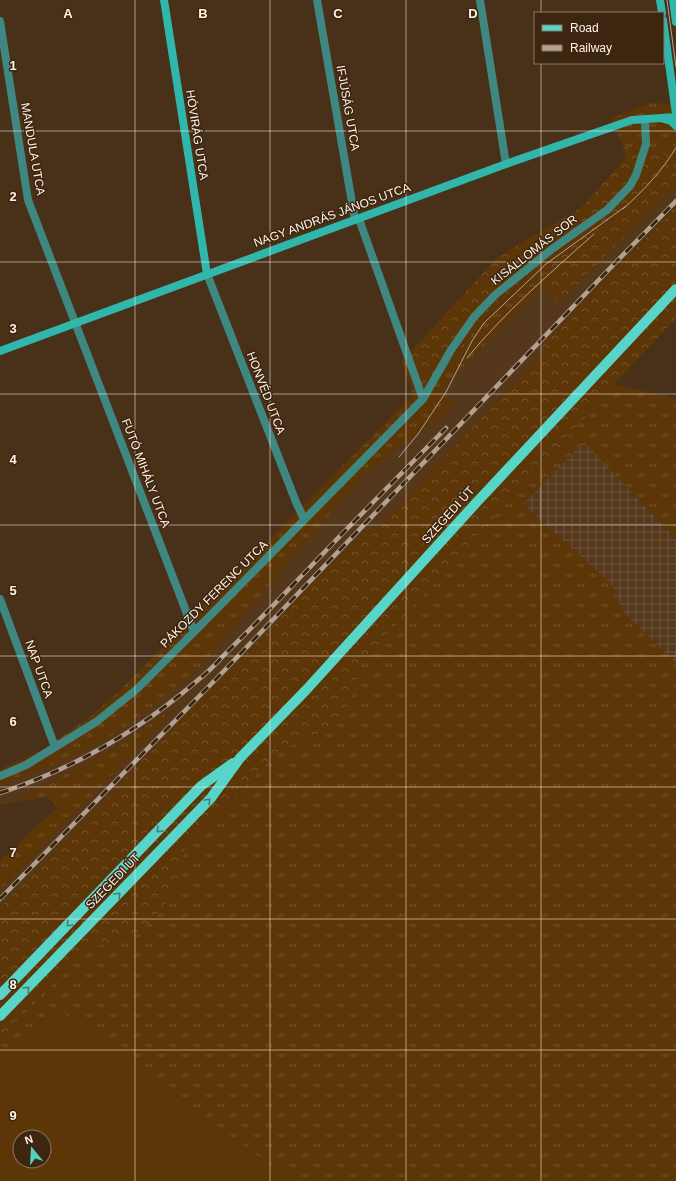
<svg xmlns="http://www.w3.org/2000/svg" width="676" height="1181" viewBox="0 0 676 1181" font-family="Arial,sans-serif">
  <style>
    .built { fill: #55381b }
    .industrial { fill: url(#industrial-grid) }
    .grass { fill: url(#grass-tufts) }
    .forest { fill: url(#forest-crowns) }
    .pitch { fill: #5d3608; fill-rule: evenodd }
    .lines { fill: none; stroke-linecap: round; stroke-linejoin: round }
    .street { stroke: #3f8881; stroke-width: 8 }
    .secondary { stroke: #31b6ac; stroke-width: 8 }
    .primary { stroke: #57d5c9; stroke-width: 10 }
    .tram { stroke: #b2a090; stroke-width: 1 }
    .rail-casing { stroke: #b2a090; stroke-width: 4.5 }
    .rail { stroke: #3d260f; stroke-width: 3; stroke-dasharray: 9; stroke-linecap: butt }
    .oneway { stroke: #4a7e6c }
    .grid { fill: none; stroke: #fff2e7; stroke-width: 1; stroke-opacity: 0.55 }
    .labels { text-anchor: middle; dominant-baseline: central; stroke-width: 3; stroke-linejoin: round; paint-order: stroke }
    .street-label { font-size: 12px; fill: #fff2e7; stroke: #3d260f }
    .grid-label { font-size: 13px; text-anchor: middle; font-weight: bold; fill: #fff2e7; stroke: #3d260f; stroke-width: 3; stroke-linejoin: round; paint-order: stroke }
  </style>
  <defs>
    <pattern id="industrial-grid" width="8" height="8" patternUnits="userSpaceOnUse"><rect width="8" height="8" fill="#55381b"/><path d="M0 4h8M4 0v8" fill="none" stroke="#6e553c"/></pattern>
    <pattern id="grass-tufts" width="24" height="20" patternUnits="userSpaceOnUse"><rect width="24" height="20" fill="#5d3608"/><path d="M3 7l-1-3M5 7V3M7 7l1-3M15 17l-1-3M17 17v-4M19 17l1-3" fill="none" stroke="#75542c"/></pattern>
    <pattern id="forest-crowns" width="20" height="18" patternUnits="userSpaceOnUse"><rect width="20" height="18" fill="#5d3608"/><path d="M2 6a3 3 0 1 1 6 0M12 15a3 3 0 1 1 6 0" fill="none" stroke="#75542c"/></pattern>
  </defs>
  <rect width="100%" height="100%" fill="#483019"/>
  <path class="built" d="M676 185V206L542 345 546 349 374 532 368 527 0 908V890L182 703 113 749 10 803 0 805V785L61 762 105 740 189 679 363 475 454 405 441 389 543 287 559 303Z"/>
  <path class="industrial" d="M584 442 676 539V663L624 613 611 584 523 504Z"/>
  <path class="grass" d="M652 103 676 104V173L662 151 636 152 623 146 611 118Z
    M530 274 543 287 441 389 455 405 363 475 189 679 150 709 105 740 61 762 0 785V770L45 748 91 716 118 692 413 395Z
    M615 384 676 399V539L584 442 523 504 611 584 624 613 676 663V1181H291L55 1007 0 1064V1039L89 948 140 933 174 893 186 846 280 750 322 732 349 706 363 661Z
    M184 701 0 890V861L57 807 48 797 10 803 113 749Z"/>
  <path class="forest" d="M623 146 636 152 662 151 676 173V185L559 303 529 274 413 395 402 361 498 257 582 207 626 158Z
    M676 207V318L615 384 363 661 349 706 322 732 280 750 186 846 174 893 140 933 89 948 0 1039V908L368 527 374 532 546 349 542 345Z"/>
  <path class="pitch" d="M55 1007 291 1181H0V1064ZM20 1137H44V1161H20Z"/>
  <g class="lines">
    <path class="street" d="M317 0 355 220
      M480 0 506 164
      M0 21 28 200 194 632
      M359 219 423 399
      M207 274 296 502 304 519
      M0 599 55 747
      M0 776 26 765 96 722 137 689 194 632 423 399 451 350 474 317 495 295 552 249 607 210 630 186 636 175 646 144 645 119"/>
    <path class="secondary" d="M164 0 207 274
      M660 0 662 13
      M673 0 676 22
      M663 20 676 114
      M664 119 671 121 676 126
      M0 351 506 164 632 120 676 117"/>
    <path class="primary" d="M0 995 201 786 233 763
      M0 1016 211 798 240 758 307 689 476 503 676 289"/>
    <path class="tram" d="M667 0 676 67
      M623 209C644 190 661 172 676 148
      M467 358C504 313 550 273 594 234
      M399 457 418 434 446 392 472 341 484 323 546 264 626 206"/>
    <defs>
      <path id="rail" d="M0 793C73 769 140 730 198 680 207 673 216 664 224 655 255 625 285 593 315 562 358 517 402 473 446 428
        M0 899 219 676 616 262 676 201"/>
    </defs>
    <use href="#rail" class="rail-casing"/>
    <use href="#rail" class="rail"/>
  </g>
  <defs><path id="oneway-chevron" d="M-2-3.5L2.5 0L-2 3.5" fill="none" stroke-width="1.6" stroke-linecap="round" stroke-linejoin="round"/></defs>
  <g class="oneway">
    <use href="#oneway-chevron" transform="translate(208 801) rotate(-47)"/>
    <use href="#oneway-chevron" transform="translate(159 830) rotate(134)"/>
    <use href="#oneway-chevron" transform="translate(118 895) rotate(-46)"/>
    <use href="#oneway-chevron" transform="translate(69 924) rotate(134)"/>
    <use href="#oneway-chevron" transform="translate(27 989) rotate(-46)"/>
  </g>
  <path class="grid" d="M135 0V1181M270 0V1181M406 0V1181M541 0V13M541 63V1181M0 131H676M0 262H676M0 394H676M0 525H676M0 656H676M0 787H676M0 919H676M0 1050H676"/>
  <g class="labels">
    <g class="street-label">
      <text transform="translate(348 108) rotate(80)">IFJÚSÁG UTCA</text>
      <text transform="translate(197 135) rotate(81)">HÓVIRÁG UTCA</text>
      <text transform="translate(33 149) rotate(80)">MANDULA UTCA</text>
      <text transform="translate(332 215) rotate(-20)">NAGY ANDRÁS JÁNOS UTCA</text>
      <text transform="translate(534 250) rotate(-38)">KISÁLLOMÁS SOR</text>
      <text transform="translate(266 393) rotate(69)">HONVÉD UTCA</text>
      <text transform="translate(146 473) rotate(69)">FUTÓ MIHÁLY UTCA</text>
      <text transform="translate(448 515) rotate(-48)">SZEGEDI ÚT</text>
      <text transform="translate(214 594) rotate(-45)">PÁKOZDY FERENC UTCA</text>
      <text transform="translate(39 669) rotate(70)">NAP UTCA</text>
      <text transform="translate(113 881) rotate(-46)">SZEGEDI ÚT</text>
    </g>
  </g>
  <g class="grid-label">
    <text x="68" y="18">A</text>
    <text x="203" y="18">B</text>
    <text x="338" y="18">C</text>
    <text x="473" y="18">D</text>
    <text x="13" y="70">1</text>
    <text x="13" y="201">2</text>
    <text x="13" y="333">3</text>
    <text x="13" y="464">4</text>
    <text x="13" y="595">5</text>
    <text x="13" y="726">6</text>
    <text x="13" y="857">7</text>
    <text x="13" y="989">8</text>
    <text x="13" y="1120">9</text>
  </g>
  <rect x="534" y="12" width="130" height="52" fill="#3d260f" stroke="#8b7865"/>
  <rect x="542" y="25" width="20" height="6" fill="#57d5c9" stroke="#8b7865"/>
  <text x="570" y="32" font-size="12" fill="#fff2e7">Road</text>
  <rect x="542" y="45" width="20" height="6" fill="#b2a090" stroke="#8b7865"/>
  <text x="570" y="52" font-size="12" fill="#fff2e7">Railway</text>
  <g transform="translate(32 1149) rotate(342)"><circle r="19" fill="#3d260f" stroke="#8b7865"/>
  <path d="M0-3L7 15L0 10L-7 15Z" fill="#56cec3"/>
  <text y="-6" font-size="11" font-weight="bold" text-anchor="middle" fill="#fff2e7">N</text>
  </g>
</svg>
